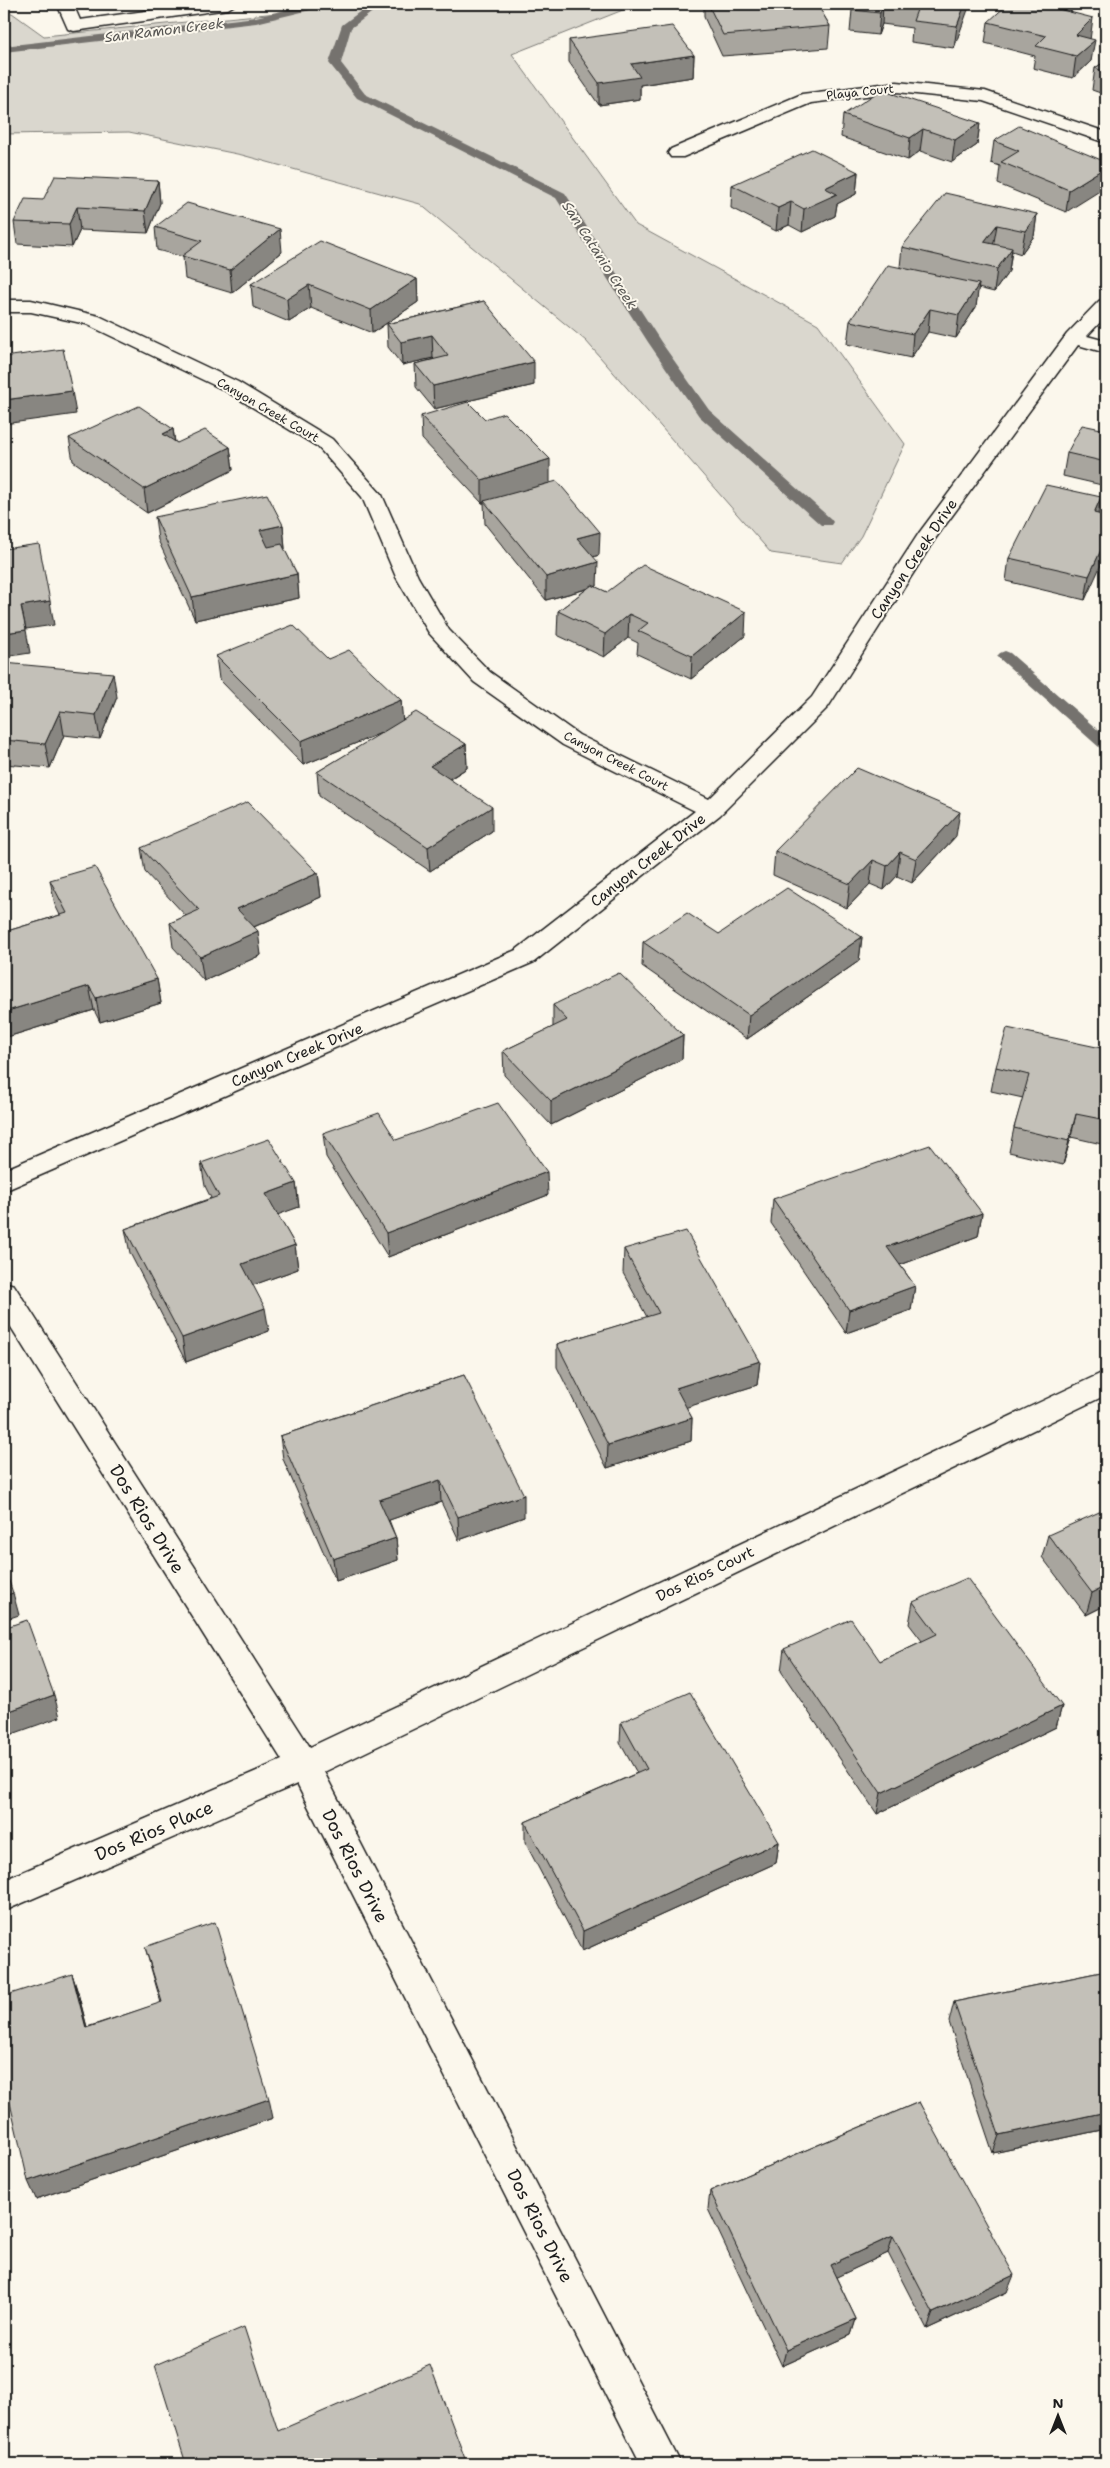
<svg xmlns="http://www.w3.org/2000/svg" width="1110" height="2468" viewBox="0 0 1110 2468" font-family="'Shantell Sans',sans-serif">
  <style>
    .green { fill: #dad7ce; stroke: #7b7a75 }
    .lines { fill: none; stroke-linecap: round; stroke-linejoin: round }
    .stream { fill: #74726e; fill-rule: evenodd }
    .minor-casing { stroke: #1c1c1c; stroke-width: 3 }
    .minor { fill: #fbf7ec; fill-rule: evenodd }
    .wall { fill: #a8a59e; stroke: #1c1c1c }
    .shaded-wall { fill: #888681; stroke: #1c1c1c }
    .building { fill: #c3c0b8; stroke: #1c1c1c }
    .labels { text-anchor: middle; dominant-baseline: central; stroke-width: 4; stroke-linejoin: round; paint-order: stroke }
    .far-street-label { font-size: 12px; fill: #1c1c1c; stroke: #fbf7ec }
    .far-water-label { font-size: 14px; font-style: italic; fill: #575653; stroke: #fbf7ec }
    .street-label { font-size: 15px; fill: #1c1c1c; stroke: #fbf7ec }
    .near-street-label { font-size: 18px; fill: #1c1c1c; stroke: #fbf7ec }
  </style>
  <rect width="100%" height="100%" fill="#fbf7ec"/>
  <filter id="ink" filterUnits="userSpaceOnUse"><feTurbulence type="fractalNoise" baseFrequency=".02" numOctaves="2"/><feDisplacementMap in="SourceGraphic" scale="10" xChannelSelector="R" yChannelSelector="G"/><feConvolveMatrix kernelMatrix="1 2 1 2 8 2 1 2 1" color-interpolation-filters="sRGB"/></filter>
  <g filter="url(#ink)">
    <path class="green" d="M305 4H638L512 54 636 225 818 324 905 444 861 536 842 563 771 553 586 341 420 204 242 155 129 132 4 134V14L12 13 44 36 308 10Z"/>
    <g class="lines">
      <path class="stream" d="M310 4H329L327 6 256 23 4 52V46L256 17Z
        M370 4H383L351 28 341 63 365 94 565 193 661 342 709 410 831 519 833 522 831 525H821L699 416 648 342 556 198 357 98 329 63 342 25Z
        M1005 651 1010 653 1106 737V750L1100 748 1000 659 997 656 1000 653Z"/>
      <defs>
        <path id="minor" d="M57 4H73L80 20 196 4H236L228 9 74 31 68 29Z
          M897 82 985 91 1106 132V143L983 101 897 92 811 103 683 157H671L668 153 671 149 802 94Z
          M1106 299V316L1087 336 1106 341V353L1078 345 935 539 828 707 720 815 534 962 4 1191V1170L516 950 695 811 563 745 474 682 429 633 396 577 362 497 318 447 224 390 86 324 31 312H4V300H31L99 316 238 382 332 439 382 495 418 577 449 630 490 672 579 735 709 799 812 697 919 533 1067 334 1099 301Z
          M4 1282 14 1285 310 1747 1106 1371V1395L324 1772 681 2464H641L297 1784 4 1911V1880L282 1760 4 1316Z"/>
      </defs>
      <use href="#minor" class="minor-casing"/>
      <use href="#minor" class="minor"/>
    </g>
    <path class="wall" d="M704 4H817L830 26 828 48 722 56 704 17Z
      M855 4H969L954 48 911 42 912 28 882 24 878 35 850 32 852 10Z
      M1072 4 1071 13 1090 38 1091 61 1073 78 1033 68 1035 56 985 43 988 22Z
      M569 40 694 55 693 77 640 85V99L599 105 569 62Z
      M1106 61V95L1092 90 1095 68Z
      M843 115 980 123 977 145 952 162 920 151 908 160 841 137Z
      M994 141 1106 162 1066 212 998 184 1000 166 991 163Z
      M858 172 856 194 837 204 835 216 802 232 789 225 776 231 731 208 732 185Z
      M158 181 160 203 148 233 80 230 72 247 17 244 14 222 43 200Z
      M1037 214 1034 236 1021 254 1012 251 1009 271 994 292 978 288 976 307 956 338 928 332 911 358 847 344 850 321 900 267 902 247Z
      M155 227 282 252 232 293 185 279 183 257 157 250Z
      M417 279 418 302 372 333 311 308 289 322 253 307 251 284Z
      M484 301 534 385 434 409 416 387 415 364 434 359 433 358 402 365 388 347 387 324Z
      M421 416 485 419 550 483 532 488 599 555 593 557 597 586 595 587 607 592 745 636 691 679 637 654 638 643 628 638 604 657 557 635 558 611 587 589 546 600 485 524 484 503H482L422 439Z
      M173 429 175 442 177 443 230 447 233 470 147 513 73 461 69 438Z
      M1106 430V486L1063 476 1067 453Z
      M1101 497 1098 514 1106 516 1085 600 1006 581 1009 558Z
      M155 517 283 525 285 549H284L297 574 299 598 195 620 158 540Z
      M216 656 328 659 401 700 402 721 466 744 467 768 450 779 492 831 430 871 319 796 317 772 388 730 303 765 219 679Z
      M4 663 117 697 100 739 64 735 50 768 4 764Z
      M956 836 912 883 897 876 884 890 870 884 847 908 773 875 775 851Z
      M141 848 318 873 321 897 254 927 261 955 204 981 173 947 170 923 186 916 145 872Z
      M50 880 157 979 161 1003 100 1022 94 1010 4 1038V932L60 915 55 905Z
      M719 934 862 937 859 961 747 1039 642 966 643 942Z
      M553 1005 683 1035 682 1059 551 1125 504 1075 503 1051 553 1027Z
      M1106 1049V1145L1071 1137 1063 1165 1009 1152 1014 1128 1023 1098 991 1091 996 1067Z
      M323 1133 396 1140 548 1195 388 1257 326 1157Z
      M201 1163 296 1183 299 1207 277 1214 295 1245 298 1269 253 1285 269 1331 186 1362 130 1253 125 1229 211 1198 205 1186Z
      M773 1199 982 1213 978 1236 900 1265 915 1286 911 1310 846 1333 771 1223Z
      M624 1249 760 1361 757 1385 686 1407 692 1418 691 1441 607 1468 557 1367V1344L647 1317 623 1273Z
      M464 1375 524 1517 459 1540 441 1502 389 1520 396 1538 398 1560 336 1581 283 1459 280 1436Z
      M1048 1535 1106 1605 1086 1615 1042 1557Z
      M913 1602 1062 1706 1056 1727 877 1814 781 1671 784 1649 880 1661 922 1641 909 1624Z
      M621 1722 779 1842 776 1863 582 1951 525 1842V1822L637 1773 620 1743Z
      M145 1947 273 2118 36 2199 72 1974 78 1993 87 2027 161 2003Z
      M1106 1971V2129L993 2153 949 2022 954 2002Z
      M919 2102 1007 2292 927 2329 888 2253 836 2277 856 2319 851 2335 782 2366 708 2209 710 2191Z"/>
    <path class="shaded-wall" d="M883 4 882 24 878 35 880 13Z
      M965 4H969V7L954 48 957 26Z
      M1064 4H1072L1070 16 1058 9Z
      M1093 18 1090 40 1072 56 1076 35Z
      M1095 40 1091 61 1073 78 1076 56Z
      M694 55 693 77 640 85V99L599 105V83L631 64Z
      M980 123 977 145 952 162 955 140Z
      M923 129 920 151 908 160 910 138Z
      M1106 167V187L1066 212 1069 190Z
      M858 172 856 194 837 204 835 216 802 232 804 209 825 188Z
      M158 181 160 203 148 233 145 211Z
      M791 202 789 225 776 231 778 208Z
      M77 207 80 230 72 247 69 224Z
      M1037 214 1034 236 1021 254 1025 231Z
      M997 225 993 247 984 242Z
      M280 229 282 252 232 293 230 270Z
      M1012 248 1009 271 994 292 997 269Z
      M417 279 418 302 372 333 371 310Z
      M979 284 976 307 956 338 959 315Z
      M309 285 311 308 289 322 287 299Z
      M930 309 928 332 911 358 913 334Z
      M432 335 433 358 402 365 401 342Z
      M534 362V385L434 409 433 386Z
      M72 391 76 414 4 424V400Z
      M173 429 176 452 163 434Z
      M230 447 233 470 147 513 144 489Z
      M550 459V483L486 502 484 501V503H482V480Z
      M1101 497 1097 521 1094 513Z
      M283 525 285 549 262 553 260 530Z
      M600 532 599 555 576 562 577 538Z
      M1106 539V554L1085 600 1089 576Z
      M598 562 597 586 546 600V577Z
      M297 574 299 598 195 620 192 597Z
      M50 601 54 625 26 629 21 606Z
      M746 612 745 636 691 679 692 656Z
      M629 614 628 638 604 657 605 634Z
      M26 630 30 653 4 657V633Z
      M113 673 117 697 100 739 96 715Z
      M401 700 403 724 303 765 301 741Z
      M60 711 64 735 50 768 45 744Z
      M466 744 467 768 431 790 430 766Z
      M492 807V831L430 871 428 847Z
      M960 812 956 836 912 883 916 859Z
      M900 852 897 876 884 890 887 866Z
      M873 860 870 884 847 908 850 884Z
      M318 873 321 897 240 933 237 909Z
      M258 931 261 955 204 981 200 957Z
      M862 937 859 961 747 1039 749 1015Z
      M157 979 161 1003 100 1022 96 998Z
      M89 986 94 1010 4 1038V1012Z
      M683 1035 682 1059 551 1125V1101Z
      M1076 1114 1071 1137 1063 1165 1069 1141Z
      M547 1172 548 1195 388 1257 386 1233Z
      M296 1183 299 1207 269 1218 266 1194Z
      M982 1213 978 1236 884 1271 887 1247Z
      M295 1245 298 1269 245 1288 242 1264Z
      M915 1286 911 1310 846 1333 849 1310Z
      M265 1308 269 1331 186 1362 182 1338Z
      M760 1361 757 1385 675 1411 676 1388Z
      M692 1418 691 1441 607 1468 608 1445Z
      M440 1480 441 1502 381 1523 379 1500Z
      M524 1495V1517L459 1540 458 1517Z
      M396 1538 398 1560 336 1581 333 1559Z
      M1106 1586V1605L1086 1615 1092 1593Z
      M13 1593 19 1615 4 1620V1596Z
      M54 1695 60 1717 4 1737V1713Z
      M1062 1706 1056 1727 877 1814 881 1793Z
      M779 1842 776 1863 582 1951 583 1931Z
      M72 1974 78 1993 92 2047 86 2028Z
      M269 2099 273 2118 36 2199 28 2181Z
      M1106 2112V2129L993 2153 999 2135Z
      M893 2236 888 2253 826 2282 830 2265Z
      M1014 2275 1007 2292 927 2329 933 2313Z
      M856 2319 851 2335 782 2366 786 2350Z"/>
    <path class="building" d="M708 4H817L830 26 723 35Z
      M855 4H883L880 13 852 10Z
      M892 4H965L957 26 913 21 918 7Z
      M1008 4H1064L1058 9 1093 18 1076 35 1095 40 1076 56 1036 46 1046 36 988 22Z
      M672 26 694 55 631 64 640 77 599 83 569 40Z
      M1106 61V72L1095 68Z
      M881 90 980 123 955 140 923 129 910 138 843 115Z
      M1019 126 1106 162V167L1069 190 1001 162 1019 151 994 141Z
      M812 149 858 172 825 188 837 194 804 209 791 202 778 208 732 185Z
      M55 176 158 181 145 211 77 207 69 224 14 222 25 199 43 200Z
      M945 193 1037 214 1025 231 997 225 984 242 1012 248 997 269 902 247Z
      M187 203 280 229 230 270 182 256 202 241 155 227Z
      M320 241 417 279 371 310 309 285 287 299 251 284Z
      M888 265 979 284 959 315 930 309 913 334 850 321Z
      M484 301 534 362 433 386 415 364 448 356 432 335 401 342 387 324Z
      M63 349 72 391 4 400V357Z
      M468 402 485 419 504 413 550 459 482 480 421 416Z
      M139 406 173 429 163 434 177 443 205 430 230 447 144 489 69 438Z
      M1082 425 1106 430V462L1067 453Z
      M557 481 600 532 577 538 598 562 546 577 484 501Z
      M1046 485 1101 497 1094 513 1106 516V539L1089 576 1009 558Z
      M267 494 283 525 260 530 268 547 282 544 297 574 192 597 155 517Z
      M39 544 50 601 21 606 26 630 4 633V549Z
      M643 565 746 612 692 656 638 631 648 623 629 614 605 634 558 611 592 585 607 592Z
      M293 625 328 659 349 650 401 700 301 741 216 656Z
      M4 663 113 673 96 715 60 711 45 744 4 740Z
      M416 712 466 744 430 766 492 807 428 847 317 772Z
      M857 768 960 812 916 859 900 852 887 866 873 860 850 884 775 851Z
      M248 802 318 873 237 909 258 931 200 957 170 923 199 910 141 848Z
      M95 867 157 979 96 998 89 986 4 1012V932L67 913 50 880Z
      M787 888 862 937 749 1015 643 942 687 913 719 934Z
      M619 973 683 1035 551 1101 503 1051 567 1020 553 1005Z
      M1007 1028 1106 1049V1120L1076 1114 1069 1141 1014 1128 1029 1075 996 1067Z
      M498 1103 547 1172 386 1233 323 1133 379 1113 396 1140Z
      M269 1139 296 1183 266 1194 295 1245 242 1264 265 1308 182 1338 125 1229 219 1196 201 1163Z
      M930 1145 982 1213 887 1247 915 1286 849 1310 773 1199Z
      M686 1231 760 1361 676 1388 692 1418 608 1445 557 1344 659 1313 624 1249Z
      M464 1375 524 1495 458 1517 440 1480 379 1500 396 1538 333 1559 280 1436Z
      M1106 1509V1586L1092 1593 1048 1535Z
      M4 1566 13 1593 4 1596Z
      M967 1578 1062 1706 881 1793 784 1649 851 1619 880 1661 937 1634 913 1602Z
      M27 1620 54 1695 4 1713V1628Z
      M690 1692 779 1842 583 1931 525 1822 647 1769 621 1722Z
      M215 1922 269 2099 28 2181 4 2077V1996L72 1974 86 2028 162 2002 145 1947Z
      M1106 1971V2112L999 2135 954 2002Z
      M919 2102 1014 2275 933 2313 893 2236 830 2265 856 2319 786 2350 710 2191Z
      M244 2327 278 2431 430 2365 467 2464H186L155 2365Z"/>
  </g>
  <g class="labels">
    <g class="far-street-label">
      <text transform="translate(860 92) rotate(-6)">Playa Court</text>
      <text transform="translate(268 410) rotate(30)">Canyon Creek Court</text>
      <text transform="translate(616 761) rotate(27)">Canyon Creek Court</text>
    </g>
    <g class="far-water-label">
      <text transform="translate(164 30) rotate(-7)">San Ramon Creek</text>
      <text transform="translate(600 255) rotate(57)">San Catanio Creek</text>
    </g>
    <g class="street-label">
      <text transform="translate(914 559) rotate(-56)">Canyon Creek Drive</text>
      <text transform="translate(648 860) rotate(-38)">Canyon Creek Drive</text>
      <text transform="translate(297 1055) rotate(-23)">Canyon Creek Drive</text>
      <text transform="translate(705 1574) rotate(-26)">Dos Rios Court</text>
    </g>
    <g class="near-street-label">
      <text transform="translate(147 1519) rotate(58)">Dos Rios Drive</text>
      <text transform="translate(154 1831) rotate(-23)">Dos Rios Place</text>
      <text transform="translate(355 1866) rotate(63)">Dos Rios Drive</text>
      <text transform="translate(540 2226) rotate(63)">Dos Rios Drive</text>
    </g>
  </g>
  <rect width="1110" height="2468" fill="none" stroke="#fbf7ec" stroke-width="20"/>
  <rect x="10" y="10" width="1090" height="2448" fill="none" stroke="#1c1c1c" stroke-width="2" filter="url(#ink)"/>
  <g transform="translate(1058 2416)" stroke="#fbf7ec" stroke-width="4" paint-order="stroke">
  <path d="M0-4L9 19L0 12L-9 19Z" fill="#1c1c1c"/>
  <text y="-8" font-size="14" font-weight="bold" text-anchor="middle" fill="#1c1c1c">N</text>
  </g>
</svg>
